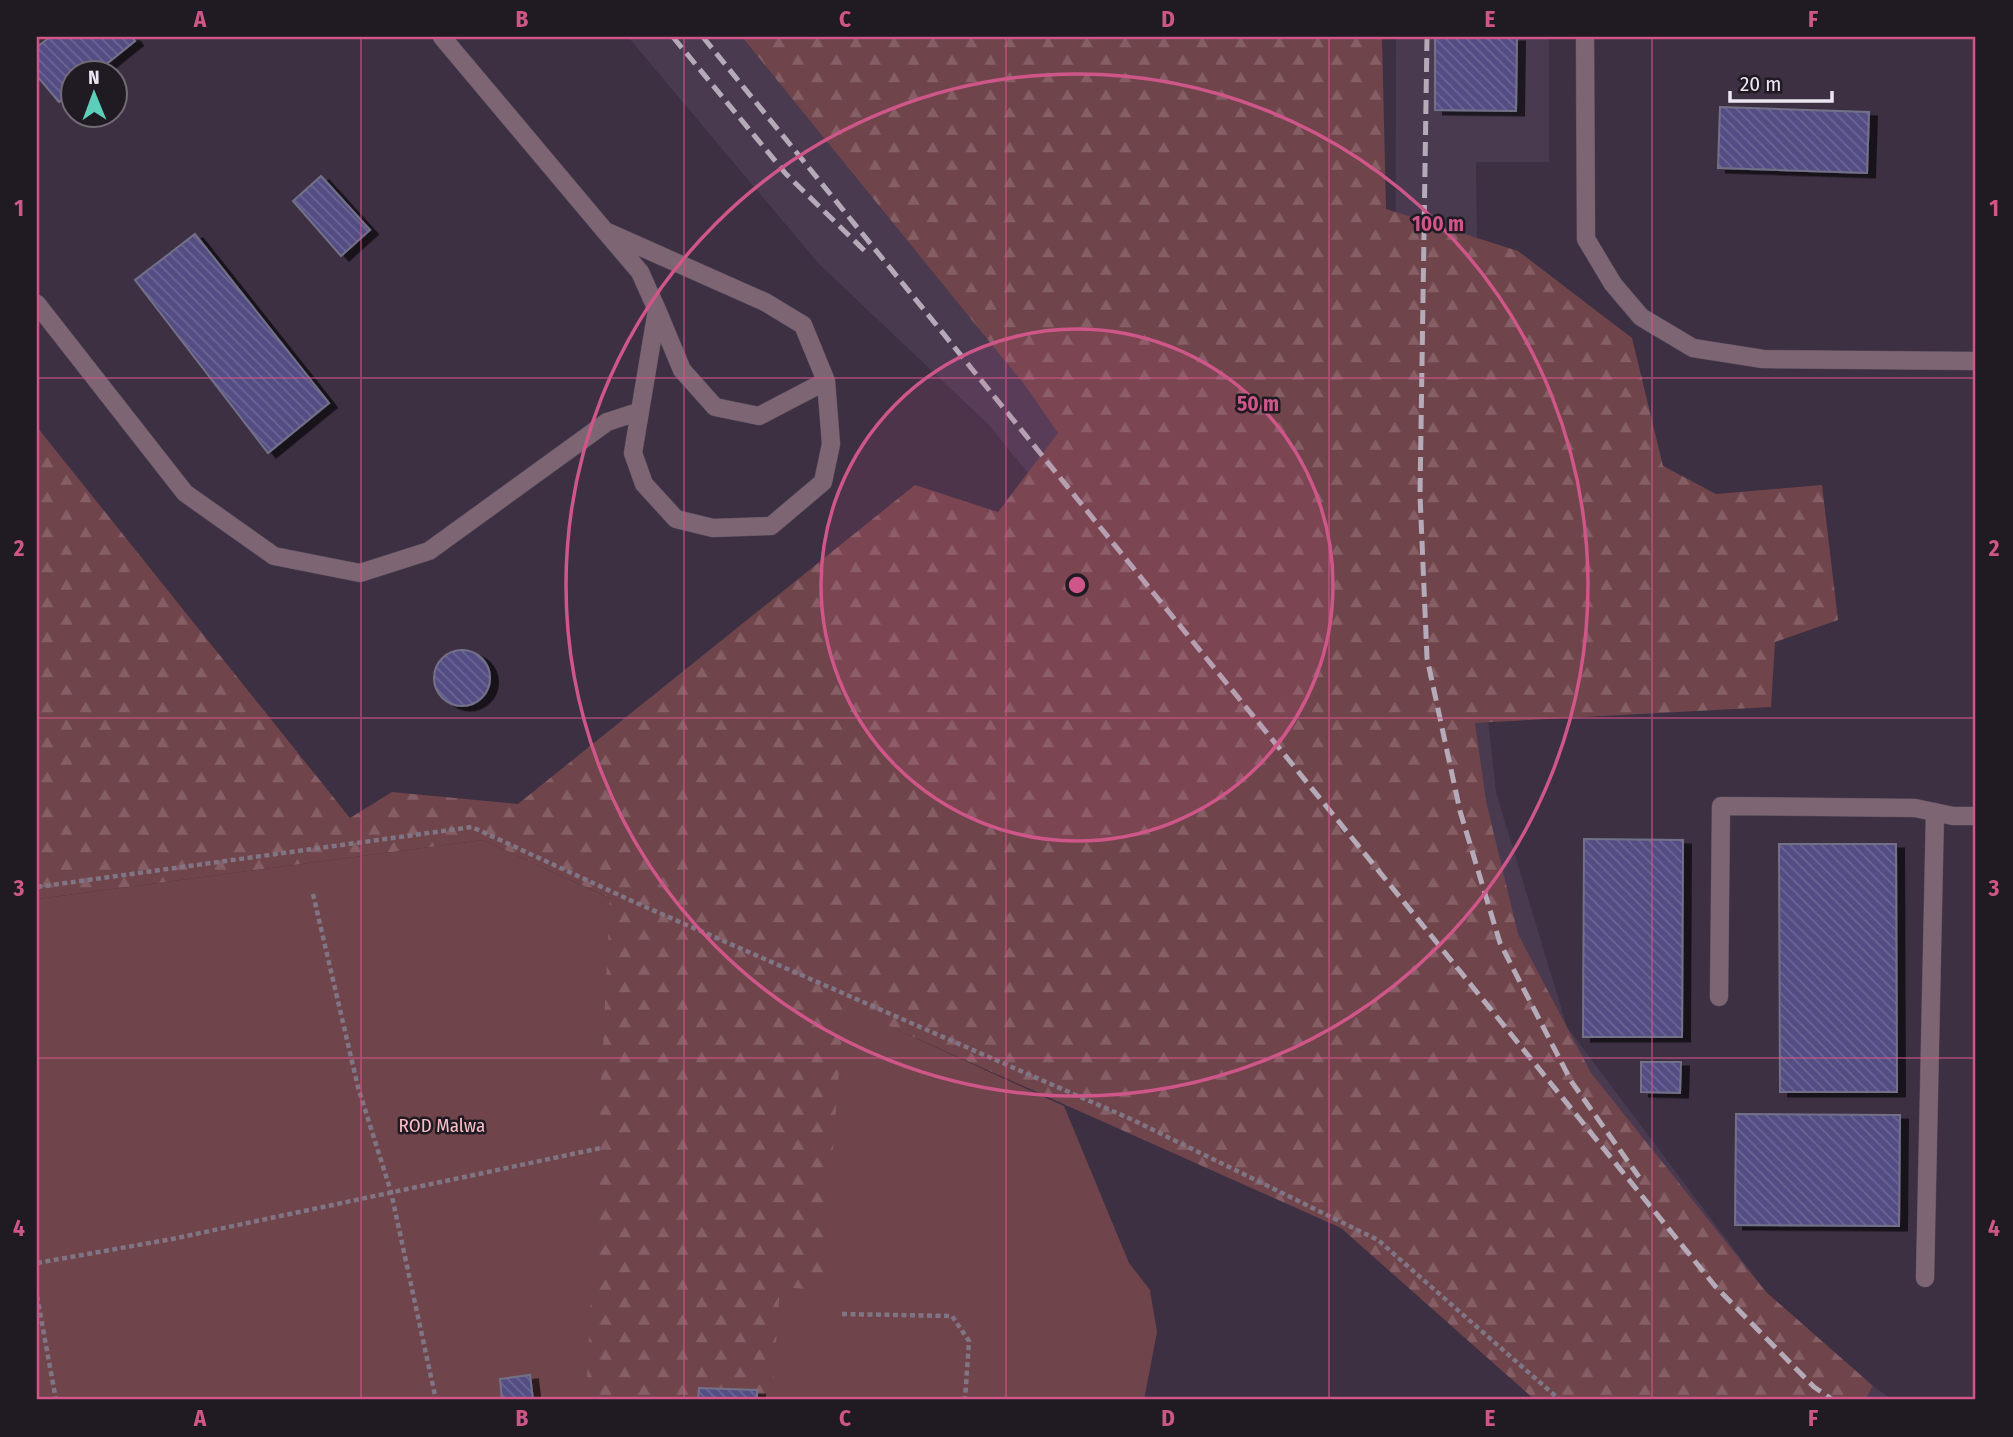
<svg xmlns="http://www.w3.org/2000/svg" width="2013" height="1437" viewBox="0 0 2013 1437" font-family="'Fira Sans Condensed',sans-serif">
  <style>
    .built { fill: #493a50 }
    .green { fill: #70444b }
    .forest { fill: url(#forest-firs) }
    .building { fill: url(#building-back-hatch); stroke: #737188; stroke-width: 2; filter: url(#shadow) }
    .lines { fill: none; stroke-linecap: round; stroke-linejoin: round }
    .minor-casing { stroke: #584d5e; stroke-width: 19 }
    .path { stroke: #807585; stroke-width: 4.5; stroke-dasharray: 5 3.5; stroke-linecap: butt }
    .minor { stroke: #7e6573; stroke-width: 18 }
    .rail { stroke: #b4aab8; stroke-width: 5; stroke-dasharray: 14 7; stroke-linecap: butt }
    .grid { fill: none; stroke: #cf5688; stroke-width: 2; stroke-opacity: 0.55 }
    .ring { fill: none; stroke: #cf5688; stroke-width: 3.5 }
    .labels { text-anchor: middle; dominant-baseline: central; stroke-width: 5; stroke-linejoin: round; paint-order: stroke }
    .park-label { font-size: 19px; fill: #fabec7; stroke: #201a22 }
    .centre { fill: #cf5688; stroke: #201a22; stroke-width: 3.5 }
    .ring-label { font-size: 21px; text-anchor: middle; font-weight: bold; fill: #cf5688; stroke: #201a22; stroke-width: 5; stroke-linejoin: round; paint-order: stroke }
    .neatline { fill: none; stroke: #cf5688; stroke-width: 2.5 }
    .grid-label { font-size: 23px; text-anchor: middle; font-weight: bold; fill: #cf5688 }
  </style>
  <defs>
    <pattern id="forest-firs" width="22" height="20" patternUnits="userSpaceOnUse" patternTransform="scale(1.75)"><rect width="22" height="20" fill="#70444b"/><path d="M5 1l3.5 6h-7zM16 11l3.5 6h-7z" fill="#855f65"/></pattern>
    <pattern id="building-back-hatch" width="6" height="6" patternUnits="userSpaceOnUse" patternTransform="scale(1.75)"><rect width="6" height="6" fill="#534d83"/><path d="M-1 5l2 2M0 0l6 6M5-1l2 2" fill="none" stroke="#6c6695"/></pattern>
    <filter id="shadow"><feDropShadow dx="8" dy="4.5" stdDeviation="0" flood-color="#0009"/></filter>
  </defs>
  <rect width="100%" height="100%" fill="#3c3042"/>
  <path class="built" d="M628 37H742L1027 388 1395 440 1396 37H1549V162H1476L1482 664 1496 792 1567 1027 1766 1292 1873 1386 1893 1400H1765L1606 1187 989 425 819 264Z"/>
  <path class="green" d="M483 840 1064 1106 1129 1263 1150 1290 1157 1332 1144 1400H37V899Z"/>
  <path class="forest" d="M742 37H1382L1386 209 1518 251 1632 338 1663 466 1716 494 1822 485 1838 620 1775 642 1771 707 1475 723 1486 801 1518 934 1591 1073 1766 1292 1873 1386 1865 1400H1535L1341 1228 844 1006 822 1290 780 1287 772 1400H586L610 898 483 840 37 899V427L350 818 392 792 518 804 915 485 998 512 1058 433 1027 388Z"/>
  <path class="building" d="M50 37H132L135 41 94 74H74V90L59 102 37 76V47Z
    M1435 37H1517L1516 111 1435 110Z
    M1720 107 1869 112 1867 173 1718 168Z
    M321 176 370 230 341 256 293 201Z
    M195 234 329 403 268 453 135 280Z
    M434 678a28 28 0 1 1 56 0a28 28 0 1 1-56 0Z
    M1584 839 1683 840 1682 1037H1583Z
    M1779 844H1896L1897 1092H1780Z
    M1641 1062H1681L1680 1093 1641 1092Z
    M1736 1114 1900 1115 1899 1226 1735 1225Z
    M530 1375 533 1400H502L500 1379Z
    M699 1388 757 1390V1400H698Z"/>
  <g class="lines">
    <defs>
      <path id="minor" d="M442 37 605 231 640 272 657 310 633 453 644 484 676 519 713 528 771 526 823 482 831 444 826 381 803 325 765 302 605 231
        M1585 37 1586 239 1613 284 1641 317 1693 348 1763 359 1976 361
        M37 304 185 493 274 556 360 573 429 551 607 422 638 412
        M657 310 682 370 715 407 759 416 826 381
        M1719 997 1721 806 1915 808 1953 816H1976
        M1925 1278 1935 812"/>
    </defs>
    <use href="#minor" class="minor-casing"/>
    <path class="path" d="M37 887 472 827 632 901 1133 1120 1378 1240 1560 1400
      M313 894 358 1087 391 1192 436 1400
      M37 1263 172 1239 601 1148
      M37 1296 56 1400
      M842 1314 952 1316 969 1341 965 1400"/>
    <use href="#minor" class="minor"/>
    <path class="rail" d="M673 37 786 174 869 255
      M703 37 1715 1286 1814 1387 1833 1400
      M1427 37 1420 495 1427 658 1460 811 1500 943 1571 1081 1639 1177"/>
  </g>
  <path class="grid" d="M361 37V1400M684 37V1400M1006 37V1400M1329 37V1400M1652 37V1400M37 378H1976M37 718H1976M37 1058H1976"/>
  <circle cx="1077" cy="585" r="256" fill="#cf5688" fill-opacity=".12"/>
  <g class="ring">
    <circle cx="1077" cy="585" r="256"/>
    <circle cx="1077" cy="585" r="511"/>
  </g>
  <g class="labels">
    <g class="park-label">
      <text x="442" y="1125">ROD Malwa</text>
    </g>
  </g>
  <circle cx="1077" cy="585" r="10" class="centre"/>
  <g class="ring-label">
    <text x="1438" y="231">100 m</text>
    <text x="1258" y="411">50 m</text>
  </g>
  <rect width="2013" height="1437" fill="none" stroke="#201a22" stroke-width="77"/>
  <g transform="translate(94 94) rotate(359)"><circle r="33" fill="#201a22" stroke="#726b75" stroke-width="2"/>
  <path d="M0-5L12 26L0 18L-12 26Z" fill="#5dceb9"/>
  <text y="-10" font-size="19" font-weight="bold" text-anchor="middle" fill="#ede5f1">N</text>
  </g>
  <path d="M1730 91v10h102v-10" fill="none" stroke="#ede5f1" stroke-width="3.5"/>
  <text x="1740" y="91" font-size="21" fill="#ede5f1" stroke="#201a22" stroke-width="5" paint-order="stroke">20 m</text>
  <rect x="38" y="38" width="1936" height="1360" class="neatline"/>
  <g class="grid-label">
    <text x="200" y="27">A</text>
    <text x="522" y="27">B</text>
    <text x="845" y="27">C</text>
    <text x="1168" y="27">D</text>
    <text x="1490" y="27">E</text>
    <text x="1813" y="27">F</text>
    <text x="19" y="216">1</text>
    <text x="1994" y="216">1</text>
    <text x="19" y="556">2</text>
    <text x="1994" y="556">2</text>
    <text x="19" y="896">3</text>
    <text x="1994" y="896">3</text>
    <text x="19" y="1236">4</text>
    <text x="1994" y="1236">4</text>
    <text x="200" y="1426">A</text>
    <text x="522" y="1426">B</text>
    <text x="845" y="1426">C</text>
    <text x="1168" y="1426">D</text>
    <text x="1490" y="1426">E</text>
    <text x="1813" y="1426">F</text>
  </g>
</svg>
